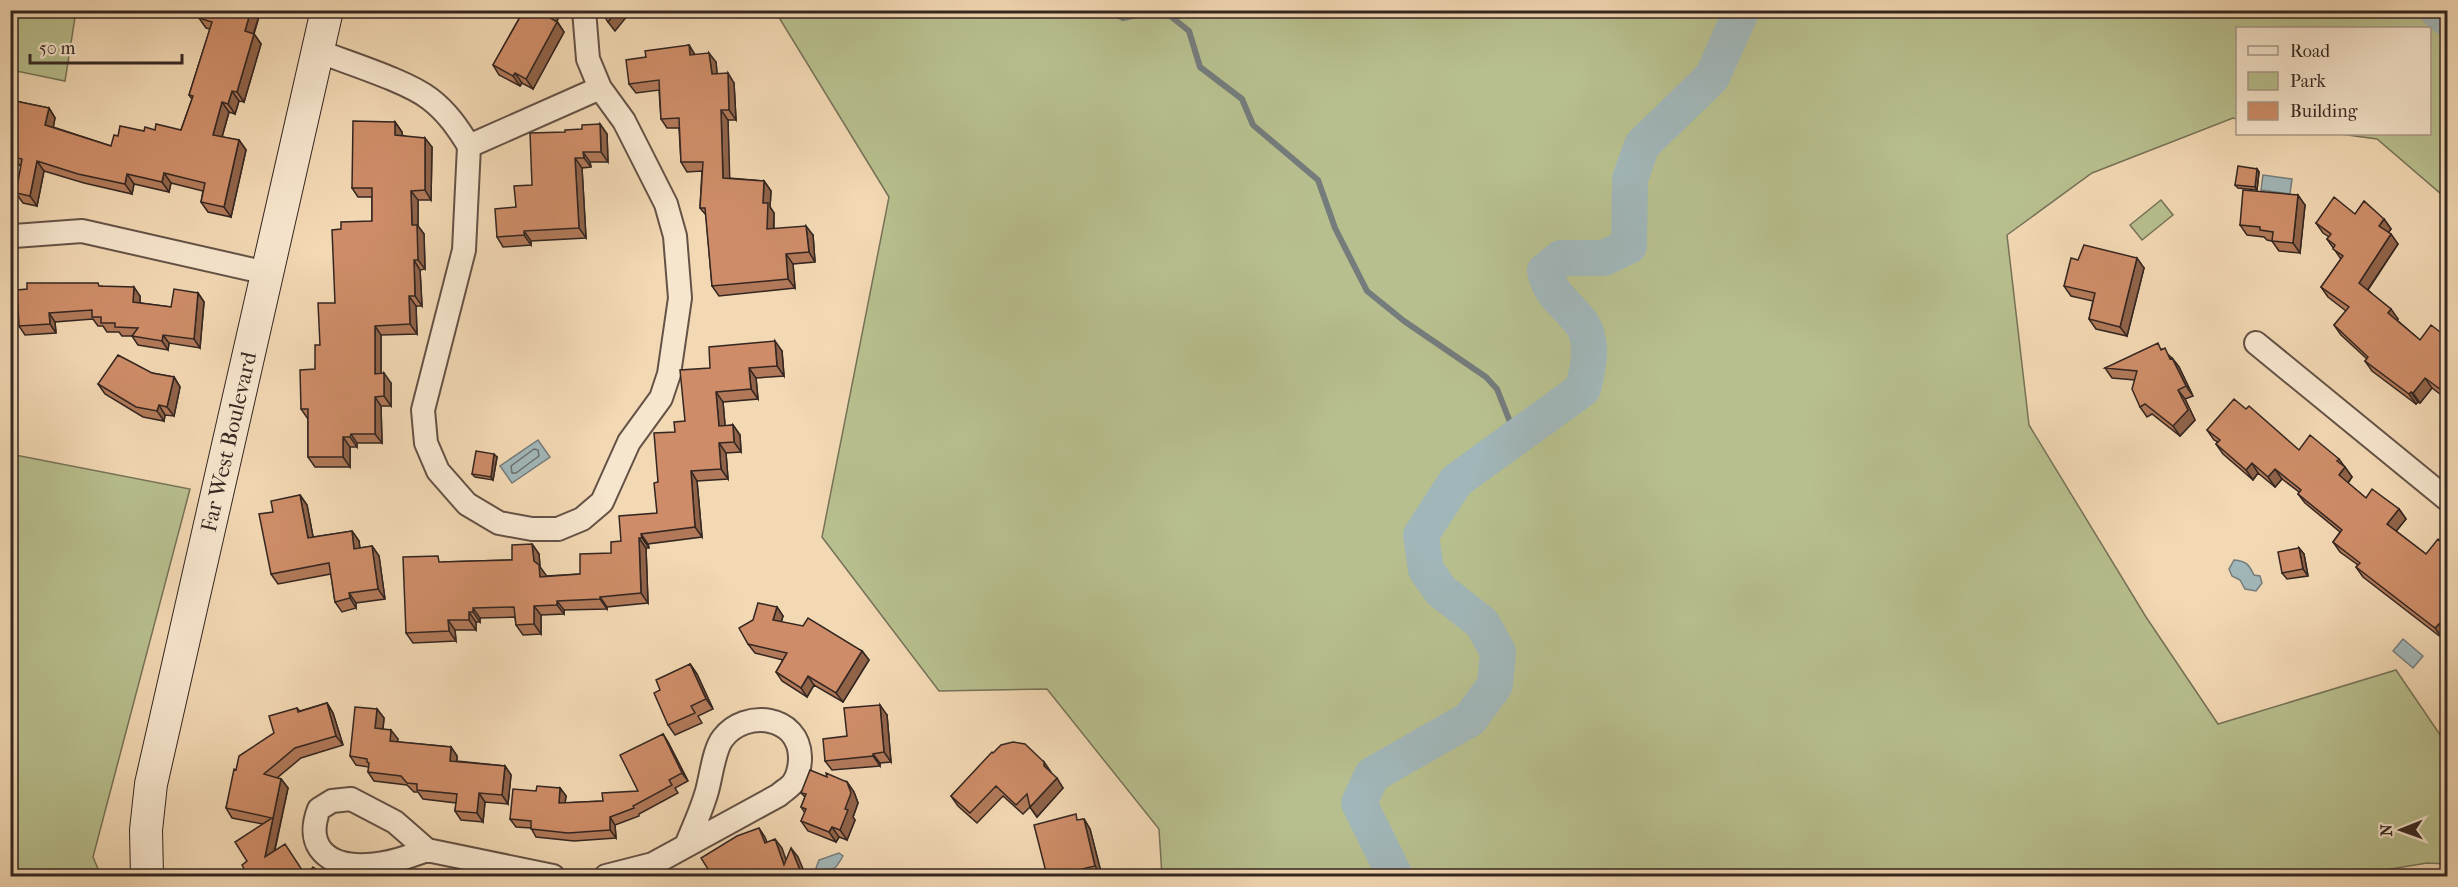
<svg xmlns="http://www.w3.org/2000/svg" width="2458" height="887" viewBox="0 0 2458 887" font-family="'IM FELL French Canon',serif">
  <style>
    .green { fill: #b8bf8e; stroke: #767258; stroke-width: 1.5 }
    .water { fill: #a1b6b8; stroke: #757c7c; stroke-width: 1.5 }
    .lines { fill: none; stroke-linecap: round; stroke-linejoin: round }
    .shore { stroke: #6a6e6c; stroke-width: 1.5 }
    .stream { stroke: #757c7c; stroke-width: 6 }
    .river { stroke: #a1b6b8; stroke-width: 36 }
    .street-casing { stroke: #645246; stroke-width: 26 }
    .secondary-casing { stroke: #342621; stroke-width: 34 }
    .street { stroke: #f7e6ce; stroke-width: 22 }
    .secondary { stroke: #f7e6ce; stroke-width: 32 }
    .wall { fill: #b17959; stroke: #342621; stroke-width: 1.5 }
    .shaded-wall { fill: #906349; stroke: #342621; stroke-width: 1.5 }
    .building { fill: #ce8d68; stroke: #342621; stroke-width: 1.5 }
    .labels { text-anchor: middle; dominant-baseline: central; stroke-width: 4.5; stroke-linejoin: round; paint-order: stroke }
    .street-label { font-size: 22px; fill: #342621; stroke: #f7e6ce }
  </style>
  <rect width="100%" height="100%" fill="#f2d8b3"/>
  <filter id="stains"><feTurbulence type="fractalNoise" baseFrequency=".00333" numOctaves="4"/><feColorMatrix values="0 0 0 0 .2 0 0 0 0 .09 0 0 0 0 .02 0 0 0 .5 -.17"/></filter>
  <radialGradient id="worn" r=".72"><stop offset=".6" stop-color="#630" stop-opacity="0"/><stop offset="1" stop-color="#630" stop-opacity=".3"/></radialGradient>
  <path class="green" d="M10 11H76L65 81 11 70Z
    M775 11H2447V199L2377 139 2340 134H2430V28H2238L2237 119 2233 118 2092 173 2007 235 2029 425 2146 617 2218 724 2396 670 2447 745V864L2427 863 2348 876H1162L1159 829 1047 689 939 691 822 537 889 197Z
    M2161 200 2173 215 2142 240 2130 225Z
    M10 454 190 489 93 857 101 876H11Z"/>
  <path class="water" d="M2263 175 2292 179 2290 194 2261 190Z
    M538 440 550 457 512 483 500 466Z
    M2234 560C2247 561 2249 565 2254 575L2260 576 2262 583 2256 591 2245 589 2240 580 2232 576 2229 569Z
    M2403 639 2423 656 2413 668 2393 651Z
    M839 853 843 856C834 872 834 869 818 873L816 868 819 860Z"/>
  <g class="lines">
    <path class="shore" d="M534 449 538 450 539 456 516 473H512L511 466Z"/>
    <path class="stream" d="M1108 10 1123 18 1161 10
      M1163 10 1189 31 1200 67 1242 99 1253 125 1318 180 1335 228 1367 291 1404 321 1486 377 1497 389 1516 437"/>
    <path class="river" d="M2437 10 2448 19
      M1395 876 1359 803 1372 775 1470 719 1495 685 1498 652 1482 623 1441 591 1426 570 1421 535 1456 481 1583 389C1588 369 1594 342 1582 324 1567 303 1551 298 1545 271L1561 258H1604L1629 246 1630 179 1642 145 1712 77 1742 10"/>
    <defs>
      <path id="street" d="M318 51C348 63 407 81 430 99 447 112 458 128 469 146
        M469 146 464 250 423 410 426 443 438 471 467 504 499 523 532 529H558L582 519 602 502 629 442 661 398 669 374 680 298 675 236 666 204 624 121 600 88 588 59 584 10
        M469 146 600 88
        M14 236 82 231 267 273
        M2256 343 2448 500
        M427 850C408 857 388 864 367 865 329 867 304 848 319 809L332 801 351 799 395 822 427 850 553 876
        M606 876 653 864 779 795C783 791 789 788 793 783 798 776 800 765 800 757 799 715 745 709 723 738 714 749 711 777 707 791 702 809 694 826 687 843"/>
      <path id="secondary" d="M147 876 146 830 151 784 327 10"/>
    </defs>
    <use href="#street" class="street-casing"/>
    <use href="#secondary" class="secondary-casing"/>
    <use href="#street" class="street"/>
    <use href="#secondary" class="secondary"/>
  </g>
  <path class="wall" d="M201 10H261L254 34 261 44 244 102 239 101 235 114 229 112 222 137 239 140 246 150 231 217 208 212 201 202 203 191 171 183 169 192 134 184 132 194 84 183 44 171 37 206 23 203 16 193 21 167 13 157 14 153H10V100L49 108 55 118 53 127 111 146 118 136 155 130H181L192 99 189 95 210 29 206 28 199 18Z
    M436 10H448V13Z
    M524 10H563L557 21 564 32 533 89 522 83 520 86 499 75 493 65Z
    M689 45 695 55 716 62 717 74 734 83 736 120H728L729 178 764 181 771 191 770 207 774 213V229L813 235 815 262 793 264 795 288 719 296 712 286 706 215 700 208 702 171 687 172 681 162 679 128H667L661 119 659 90 636 93 629 84 646 57Z
    M395 122 402 132V135L432 147 431 200H418V226L424 234 425 269 420 270 422 306H416L417 334 381 335V373L391 383V406H381L382 443H357V447H350V467H315L308 457V419L301 409 315 369 320 345 335 303 341 229 372 221V197H358L352 188Z
    M600 124 607 134 608 162H590L591 167 582 168 586 238 531 241V245L503 247 497 237 532 185 582 129Z
    M2257 169 2259 172 2257 190 2238 188 2235 185Z
    M2305 205 2300 253 2279 251 2272 241 2267 240 2264 237 2247 235 2240 225Z
    M2355 214 2384 219 2391 229 2388 232 2398 244 2368 290 2398 319 2397 320 2420 340 2448 338V400L2432 388 2420 403 2418 402 2416 404 2372 371 2365 361 2367 359 2341 335 2334 325 2346 311 2328 297 2321 287 2341 259 2327 239 2329 237 2323 233 2316 223Z
    M2144 268 2127 336 2096 329 2089 319 2093 301 2071 296 2064 286Z
    M101 286 140 296V303L171 307 198 293 204 302 200 348 169 343 168 350 138 345 132 336H122L119 332H107L103 326H98L93 319 55 322 56 333 25 335 19 326Z
    M2162 349 2172 358 2179 367 2193 396 2185 399 2195 420 2180 436 2152 414 2147 417 2140 407 2135 380 2112 378 2105 368Z
    M782 351 784 376 756 378 758 399 723 402 725 426 733 425 740 435 741 452 726 453 728 479 697 481 702 537 648 544 649 548H646L648 603 607 607V609L564 610V614L541 615V634L523 635 516 625 515 617 480 618V622H476V630H455L456 641 413 643 406 633 443 562 512 560 532 544 539 554 540 567 546 576 580 574 611 553 621 541 657 513 658 482 675 432 685 421 710 368Z
    M152 373 174 377 180 387 174 416 165 415 164 421 143 417 105 394 98 384Z
    M2246 409 2299 450 2339 459 2352 477 2348 483 2366 498 2399 509 2406 519 2396 531 2426 554 2448 548V632L2442 638 2363 577 2356 567 2358 565 2340 552 2333 542 2340 532 2305 503 2298 494 2299 492 2282 479 2275 487 2258 473 2253 480 2223 454 2216 444 2218 442 2214 440 2207 430Z
    M497 457 493 480 475 477 472 474Z
    M300 495 307 505 313 537 352 531 359 541 360 548 372 546 379 556 385 599 356 603V608L342 612 335 602 331 574 278 584 271 574 273 512Z
    M2299 548 2304 554 2308 576 2287 579 2282 573Z
    M777 607 783 616 781 622 862 651 869 660 843 702 814 685 807 697 782 681 776 672 783 660 755 653 748 644Z
    M690 664 697 674 713 709 698 716 702 723 675 735 668 725 660 690Z
    M327 703 333 713 343 745 301 758 277 778 281 779 288 788 275 850 306 876H326H248L247 861 263 824 232 818 226 808 236 770 274 733 297 708 300 711Z
    M377 709 384 718 383 729 398 739 397 742 451 747 457 756V761L505 766 511 775 508 804 485 802 483 822 461 820 455 811 456 803 423 799 418 792H414L407 785 374 781 368 772 369 767 356 765 350 756Z
    M887 715 891 762 880 763V766L832 770 825 761 847 736Z
    M663 734 668 742 688 781 675 788 678 793 639 814V816L615 825 616 838 574 841 536 837 531 828 516 827 510 819 536 791 560 788 566 796 565 803 603 801 638 791Z
    M993 753 1044 762 1051 773 1063 788 1037 817 1030 807 1023 814 1003 796 977 823 958 806 951 796Z
    M827 777 847 782 854 792 858 803 853 817 855 820 847 840 839 837 836 842 808 831 801 821 805 813 801 807 805 797 801 793Z
    M1084 819 1090 829 1102 876H1047L1079 820Z"/>
  <path class="shaded-wall" d="M251 10H261L251 41 245 31Z
    M550 10H563L554 26 547 16Z
    M617 10H632L615 31 608 22Z
    M557 22 564 32 533 89 526 79Z
    M254 34 261 44 244 102 237 92Z
    M689 45 695 55H690Z
    M709 53 716 62 718 83 712 74Z
    M515 73 522 83 520 86 513 76Z
    M728 73 734 83 736 120 729 110Z
    M232 91 239 101 235 114 228 104Z
    M222 102 229 112 220 144 213 135Z
    M49 108 55 118 52 134 45 125Z
    M721 110 728 120 730 187 723 178Z
    M395 122 402 132V144L395 135Z
    M600 124 607 134 608 162 601 152Z
    M425 138 432 147 431 200 425 190Z
    M239 140 246 150 231 217 224 207Z
    M583 152 590 162 591 167 584 158Z
    M575 158 582 168 586 238 579 228Z
    M37 161 44 171 37 206 30 196Z
    M2257 169 2259 172 2257 190 2255 187Z
    M164 173 171 183 169 192 162 182Z
    M127 174 134 184 132 194 125 184Z
    M764 181 771 191 770 207 774 213 773 239 767 229 763 203Z
    M411 191 418 200V226L424 234 425 269 418 260 412 225Z
    M2298 195 2305 205 2300 253 2293 243Z
    M2384 219 2391 229 2386 236 2379 226Z
    M806 226 813 235 815 262 809 252Z
    M524 231 531 241V245L524 235Z
    M2391 234 2398 244 2366 292 2359 283Z
    M786 254 793 264 795 288 788 279Z
    M2137 258 2144 268 2127 336 2120 327Z
    M414 260 420 270 422 306 415 296Z
    M134 287 140 296V311L133 302Z
    M198 293 204 302 200 348 194 339Z
    M409 296 416 306 417 334 410 324Z
    M2391 309 2398 319 2395 322 2388 313Z
    M49 313 55 322 56 333 50 324Z
    M375 326 381 335V383L375 374Z
    M163 335 169 343 168 350 162 341Z
    M775 341 782 351 784 376 777 366Z
    M2172 358 2179 367 2193 396 2186 386Z
    M749 368 756 378 758 399 751 389Z
    M384 373 391 383V406L384 396Z
    M174 377 180 387 174 416 167 407Z
    M2425 378 2432 388 2420 403 2413 393Z
    M2178 390 2185 399 2195 420 2180 436 2173 426Z
    M716 392 723 402 726 436 719 426Z
    M2411 392 2418 402 2416 404 2409 394Z
    M375 397 381 406 382 443 375 434Z
    M159 405 165 415 164 421 157 411Z
    M733 425 740 435 741 452 734 442Z
    M351 434 357 443V447L350 437Z
    M343 437 350 447V467L343 457Z
    M719 443 726 453 728 479 721 469Z
    M494 454 497 457 493 480 491 477Z
    M2252 463 2258 473 2253 480 2246 470Z
    M2345 467 2352 477 2346 485 2339 475Z
    M2275 469 2282 479 2275 487 2268 477Z
    M691 471 697 481 702 537 695 527Z
    M300 495 307 505 315 547 308 538Z
    M2399 509 2406 519 2394 534 2387 524Z
    M352 531 359 541 361 559 354 549Z
    M641 534 648 544 649 548 642 538Z
    M639 538 646 548 648 603 641 593Z
    M532 544 539 554 540 567 546 575 547 587 540 577 534 561Z
    M372 546 379 556 385 599 378 589Z
    M2299 548 2304 554 2308 576 2303 569Z
    M349 593 356 603V608L350 598Z
    M600 597 607 607V609L600 599Z
    M557 601 564 610V614L557 605Z
    M534 606 541 615V634L534 624Z
    M777 607 783 616 779 629 773 620Z
    M473 608 480 618V622L473 612Z
    M469 612 476 622V630L469 620Z
    M448 620 455 630 456 641 449 631Z
    M2443 620 2448 627V632L2442 638 2435 628Z
    M862 651 869 660 843 702 836 693Z
    M690 664 697 674 713 709 706 699Z
    M808 676 814 685 807 697 801 688Z
    M327 703 333 713 343 745 336 736Z
    M880 705 887 715 891 762 884 752Z
    M377 709 384 718 382 737 375 728Z
    M391 730 398 739 396 750 390 741Z
    M663 734 668 742 688 781 682 773Z
    M451 747 457 756 456 770 450 761Z
    M873 754 880 763V766L873 756Z
    M1044 762 1051 772V776L1044 766Z
    M505 766 511 775 508 804 502 795Z
    M1057 778 1063 788 1037 817 1030 807Z
    M281 779 288 788 271 866 265 857Z
    M847 782 854 792 858 803 853 817 855 820 847 840 840 830Z
    M560 788 566 796 564 811 559 803Z
    M479 793 485 802 483 822 477 813Z
    M610 817 615 825 616 838 610 830Z
    M1084 819 1090 829 1102 876 1095 866Z
    M832 827 839 837 836 842 829 832Z
    M759 828 765 837 771 852 765 843Z
    M775 839 782 848 791 874 784 865Z
    M791 848 798 857 806 876H803L802 875Z"/>
  <path class="building" d="M201 10H251L245 31 254 34 237 92 232 91 228 104 222 102 213 135 239 140 224 207 201 202 205 183 164 173 162 182 127 174 125 184 78 174 37 161 30 196 16 193 22 159 13 157 16 145 10 144V100L49 108 45 125 111 146 114 135 118 136 120 126 144 131 145 127 155 130 156 124 181 130 193 96 189 95 212 22 199 18Z
    M524 10H550L547 16 557 22 526 79 515 73 513 76 493 65Z
    M600 10H617L608 22Z
    M689 45 690 55 709 53 712 74 728 73 729 110H721L723 178 764 181 763 203H768L767 229 806 226 809 252 786 254 788 279 712 286 705 208H700L703 162H681L679 118 661 119 659 80 629 84 626 60 646 57 645 51Z
    M353 121 395 122V135L425 138V190L411 191 412 225H417L418 260H414L415 296H409L410 324 375 326V374L384 373V396L375 397V434H351L350 437H343V457H308V409H301L300 370 315 369V345H320L318 303H335L332 230 341 229V222L372 221V188H352Z
    M600 124 601 152H583L584 158H575L579 228 524 231V235L497 237 495 209 516 207 514 186 532 185 530 133 565 132V130L582 129V125Z
    M2238 166 2257 169 2255 187 2235 185Z
    M2243 190 2298 195 2293 243 2272 241 2273 232 2260 230V227L2240 225Z
    M2334 197 2355 214 2364 201 2384 219 2379 226 2391 234 2359 283 2391 309 2388 313 2420 340 2431 325 2448 338V395L2425 378 2413 393 2411 392 2409 394 2365 361 2368 357 2334 325 2349 307 2321 287 2343 256 2333 249 2335 245 2327 239 2331 234 2316 223Z
    M2084 245 2137 258 2120 327 2089 319 2095 293 2064 286 2071 258 2078 260Z
    M27 283H98L99 286 134 287 133 302 171 307 174 289 198 293 194 339 163 335 162 341 132 336 138 328 115 327V323H101V317H92V310L49 313 50 324 19 326 17 290 27 289Z
    M775 341 777 366 749 368 751 389 716 392 719 426 733 425 734 442 719 443 721 469 691 471 695 527 641 534 642 538H639L641 593 600 597V599L557 601V605L534 606V624L516 625 514 607 473 608V612H469V620H448L449 631 406 633 403 557 438 556 439 562 512 560V545L532 544 534 561 539 565 540 577 580 574V554L611 553V542L621 541 619 516 657 513 654 483 658 482 654 433 675 432 674 422 685 421 680 370 710 368 709 347Z
    M2158 343 2161 350 2165 348 2170 359 2172 358 2186 386 2178 390 2188 410 2173 426 2145 404 2140 407 2132 389 2137 371 2105 368Z
    M118 355 152 373 174 377 167 407 159 405 157 411 136 407 98 384Z
    M2234 399 2246 409 2249 406 2299 450 2310 435 2339 459 2337 461 2345 467 2339 475 2366 498 2372 489 2399 509 2387 524 2426 554 2438 539 2448 548V624L2443 620 2435 628 2356 567 2360 563 2333 542 2342 530 2298 494 2301 490 2275 469 2268 477 2252 463 2246 470 2216 444 2220 440 2207 430Z
    M476 451 494 454 491 477 472 474Z
    M300 495 308 538 352 531 354 549 372 546 378 589 349 593 350 598 335 602 329 563 271 574 259 514 273 512 271 501Z
    M2299 548 2303 569 2282 573 2278 552Z
    M758 603 777 607 773 620 803 626 808 618 862 651 836 693 808 676 801 688 776 672 787 653 748 644 739 628 753 620Z
    M690 664 706 699 691 706 695 713 668 725 654 693 660 690 656 680Z
    M327 703 336 736 295 748 264 774 281 779 265 857 285 844 306 876H248L242 865 247 861 235 842 272 818 226 808 234 769 236 770 239 756 274 733 269 716 297 708 298 712Z
    M880 705 884 752 873 754V756L825 761 823 739 847 736 844 708Z
    M355 707 377 709 375 728 391 730 390 741 451 747 450 761 505 766 502 795 479 793 477 813 455 811 457 794 417 790V784L407 783 401 776 368 772 369 763 367 762V759L350 756Z
    M663 734 682 773 669 780 672 785 633 806 634 808 610 817V830L568 833 531 829V821L510 819 513 789 536 791 537 786 560 788 559 803 603 801 602 793 638 791 620 755Z
    M1013 742 1025 744 1044 762V766L1057 778 1030 807 1027 794 1016 805 996 786 970 813 951 796 992 752 993 753 1001 745Z
    M810 770 827 777 826 773 847 782 851 793 845 809 848 810 840 830 832 827 829 832 801 821 806 809 801 807 806 794 801 793Z
    M1076 814 1077 820 1084 819 1095 866 1082 869 1084 876H1047L1034 825Z
    M759 828 765 843 775 839 784 865 791 848 802 875 798 876H690L708 869 701 858 737 836Z
    M313 867 326 876H306Z
    M436 872 444 876H433Z"/>
  <g class="labels">
    <g class="street-label">
      <text transform="translate(229 442) rotate(-77)">Far West Boulevard</text>
    </g>
  </g>
  <rect width="2458" height="887" fill="none" stroke="#f2d8b3" stroke-width="36"/>
  <rect x="12" y="12" width="2434" height="863" fill="none" stroke="#342621" stroke-width="3"/>
  <rect x="18" y="18" width="2422" height="851" fill="none" stroke="#342621" stroke-width="1.5"/>
  <rect x="2236" y="27" width="195" height="108" fill="#f7e6ce" stroke="#a99989" stroke-width="1.5"/>
  <rect x="2248" y="46" width="30" height="9" fill="#f7e6ce" stroke="#a99989" stroke-width="1.5"/>
  <text x="2290" y="57" font-size="18" fill="#342621">Road</text>
  <rect x="2248" y="72" width="30" height="18" fill="#b8bf8e" stroke="#a99989" stroke-width="1.5"/>
  <text x="2290" y="87" font-size="18" fill="#342621">Park</text>
  <rect x="2248" y="102" width="30" height="18" fill="#ce8d68" stroke="#a99989" stroke-width="1.5"/>
  <text x="2290" y="117" font-size="18" fill="#342621">Building</text>
  <g transform="translate(2401 830) rotate(269)" stroke="#f7e6ce" stroke-width="4.5" paint-order="stroke">
  <path d="M0-4.5L10 22L0 15L-10 22Z" fill="#342621"/>
  <text y="-9" font-size="16" font-weight="bold" text-anchor="middle" fill="#342621">N</text>
  </g>
  <path d="M30 54v9h152v-9" fill="none" stroke="#342621" stroke-width="3"/>
  <text x="39" y="54" font-size="18" fill="#342621" stroke="#f7e6ce" stroke-width="4.5" paint-order="stroke">50 m</text>
  <rect width="100%" height="100%" filter="url(#stains)"/>
  <rect width="100%" height="100%" fill="url(#worn)"/>
</svg>
